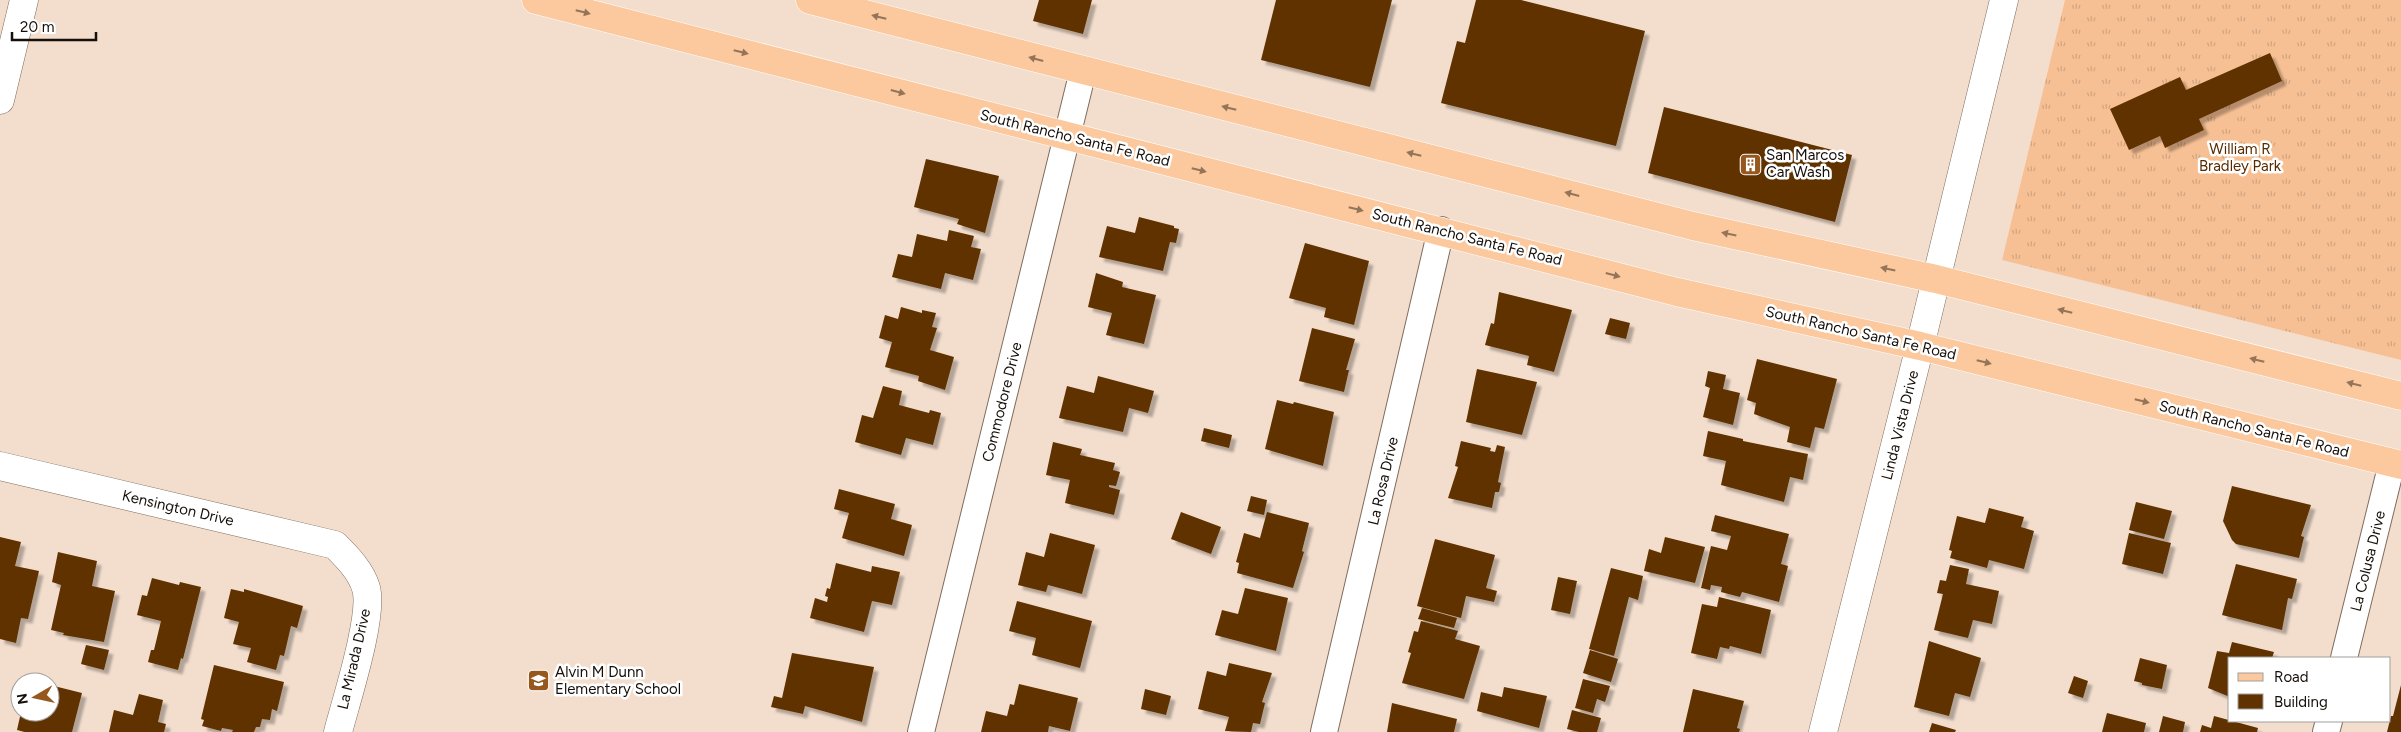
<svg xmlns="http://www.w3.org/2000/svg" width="2401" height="732" viewBox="0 0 2401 732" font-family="Figtree,sans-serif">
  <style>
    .grass { fill: url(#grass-tufts) }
    .building { fill: #5f3200; filter: url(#shadow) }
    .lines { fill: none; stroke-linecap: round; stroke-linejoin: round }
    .minor-casing { stroke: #7f6c5e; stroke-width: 28 }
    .tertiary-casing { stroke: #7f6c5e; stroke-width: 29 }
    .secondary-casing { stroke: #7f6c5e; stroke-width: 29 }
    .primary-casing { stroke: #fff; stroke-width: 29 }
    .minor { stroke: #fff; stroke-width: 26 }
    .tertiary { stroke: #fff; stroke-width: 28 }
    .secondary { stroke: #fff; stroke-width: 28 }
    .primary { stroke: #fbc99d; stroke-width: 28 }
    .oneway { fill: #94755a }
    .labels { text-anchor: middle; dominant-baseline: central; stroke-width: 5; stroke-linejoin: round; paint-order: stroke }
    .street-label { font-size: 15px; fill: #160f09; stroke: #fff }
    .park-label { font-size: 15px; fill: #572c00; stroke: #fff }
    .poi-label { font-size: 15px; fill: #160f09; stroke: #fff; text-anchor: start }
  </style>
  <defs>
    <pattern id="grass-tufts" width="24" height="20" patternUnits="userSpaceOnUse" patternTransform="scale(1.25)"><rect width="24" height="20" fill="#f7c094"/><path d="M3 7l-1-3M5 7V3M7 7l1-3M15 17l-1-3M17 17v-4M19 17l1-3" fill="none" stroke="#d3a47e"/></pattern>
    <filter id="shadow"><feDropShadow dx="4.5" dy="4.5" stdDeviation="1" flood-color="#0004"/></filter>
  </defs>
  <rect width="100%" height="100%" fill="#f3dece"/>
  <path class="grass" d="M2065 0H2401V360L2002 260Z"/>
  <path class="building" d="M1039 0H1092L1083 34 1033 21Z
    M1276 0H1392L1370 87 1261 60Z
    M1476 0H1521L1645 31 1616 146 1441 103 1457 41 1465 43Z
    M2270 53 2282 81 2199 119 2204 130 2165 148 2160 136 2129 150 2110 109 2180 77 2186 90Z
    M1664 107 1852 155 1835 222 1648 173Z
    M926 159 999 176 985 233 957 224 959 219 914 207Z
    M1139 217 1174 226V228L1179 229 1176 243 1170 242 1163 271 1099 257 1107 226 1135 233Z
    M949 230 974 236 971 247 981 249 973 280 945 273 941 289 892 277 898 254 912 257 917 234 947 241Z
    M1305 243 1369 261 1354 325 1324 317 1326 308 1289 298Z
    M1096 273 1123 282 1122 287 1156 295 1144 344 1106 335 1112 313 1088 307Z
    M1499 292 1572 310 1554 372 1527 365 1529 356 1485 345 1491 323 1494 324Z
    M901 307 922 313V310L936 313 932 327 937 328 930 350 954 357 945 390 918 381 919 376 885 367 892 342 879 338 885 315 898 319Z
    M1610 318 1630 323 1626 339 1605 334Z
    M1312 328 1355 339 1346 370H1349L1344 392 1299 381Z
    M1757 359 1837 379 1824 429 1815 427 1810 448 1787 442 1790 427 1754 414 1756 403 1747 400Z
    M1477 369 1537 382 1522 435 1466 422Z
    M1708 371 1726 375 1723 389 1740 393 1733 425 1703 417 1710 388 1705 386Z
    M1098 376 1154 391 1148 413 1129 408 1123 432 1059 418 1067 386 1094 393Z
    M883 386 902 391 899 405 929 413 930 410 941 413 933 445 906 438 901 455 855 442 862 415 873 418Z
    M1277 400 1293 404 1294 402 1334 412 1323 466 1265 449Z
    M1204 428 1232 435 1229 448 1201 441Z
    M1708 431 1743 439V441L1808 454 1803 480 1790 477 1784 502 1721 485 1726 461 1703 456Z
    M1461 441 1491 448 1490 451 1495 452 1497 445 1505 447 1498 482 1501 483 1499 492H1495L1492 508 1448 498 1458 467 1455 466Z
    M1053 442 1082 449 1080 455 1115 463 1113 470 1120 472 1116 486 1109 485V487L1120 490 1114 515 1065 503 1070 480 1046 475Z
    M2232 486 2311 505 2301 536 2304 537 2299 558 2236 544 2232 540 2223 521Z
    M839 489 895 504 891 519 912 525 904 556 842 538 849 513 834 509Z
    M1251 496 1267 500 1264 515 1247 511Z
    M2136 502 2172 511 2164 539 2129 530Z
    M1989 508 2024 517 2021 527 2034 531 2024 569 1989 560 1987 568 1950 558 1952 551 1949 550 1957 516 1985 523Z
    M1181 512 1221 527 1211 554 1171 539Z
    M1267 512 1309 523 1302 551 1304 552 1293 588 1237 573 1239 563 1236 562 1244 533 1260 538Z
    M1715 515 1789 534 1781 564 1788 566 1779 602 1742 592 1740 597 1721 592 1722 587 1711 585 1710 590 1701 588 1711 546 1727 550 1731 536 1711 531Z
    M1050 533 1095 545 1082 594 1048 585 1046 592 1018 585 1026 552 1044 557Z
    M2129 533 2171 543 2163 574 2122 564Z
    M0 537 21 542 15 566 39 571 28 619 21 618 16 643 0 639Z
    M1665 537 1705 547 1695 583 1644 571 1649 549 1661 553Z
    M1435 539 1495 555 1486 588 1497 591 1494 602 1466 596 1461 618 1417 606Z
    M58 552 97 561 92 586 115 591 104 642 63 635 64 633 51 630 61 585 52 582Z
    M836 563 871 572 872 566 900 572 892 605 872 601 864 632 810 618 815 598 827 602 828 597 825 596 827 588 830 589Z
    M2236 564 2297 579 2292 599 2288 598 2282 630 2222 615Z
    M1950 565 1969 569 1966 584 1999 591 1992 624 1973 620 1968 638 1934 630 1943 594 1937 593 1940 580 1946 581Z
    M1611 568 1643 576 1638 600 1629 597 1614 656 1589 649Z
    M1558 577 1577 581 1570 614 1551 610Z
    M152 578 179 585 180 582 201 587 183 659 181 658 178 670 148 662 151 650H154L161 621 137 615 142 595 147 596Z
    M1245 588 1288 598 1276 651 1215 635 1222 610 1238 614Z
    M231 589 244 592V589L303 606 297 628 291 626 284 656 280 655 276 670 247 662 251 648 233 644 239 622 224 618Z
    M1719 597 1771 610 1761 654 1730 646 1729 649 1720 647 1717 659 1691 653 1702 604 1717 607Z
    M1017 601 1092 621 1080 668 1032 655 1036 638 1009 631Z
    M1422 608 1457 618 1454 628 1418 619Z
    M1421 621 1458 631 1455 639 1480 646 1464 699 1402 683 1411 653 1408 652 1414 631 1418 632Z
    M1929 641 1981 658 1970 697 1955 693 1949 716 1914 707Z
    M2232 642 2274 652 2272 658H2230V697L2208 688 2217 651 2229 653Z
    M86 645 109 650 104 670 81 664Z
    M1590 650 1618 659 1611 682 1583 673Z
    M792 653 874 667 862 722 805 706 803 714 771 707 774 696 782 698Z
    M2140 658 2167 665 2162 689 2142 685V683L2134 681Z
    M1229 663 1272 673 1262 702 1265 703 1260 724 1253 723 1251 732 1225 731 1229 717 1198 709 1207 671 1226 676Z
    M214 665 284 682 277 711 272 709 270 720 262 719 260 727H256L254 732H232L233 730 222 728 221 731 202 726 204 720 201 719Z
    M2074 676 2088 681 2083 698 2068 693Z
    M1583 679 1610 686 1605 702 1597 699 1593 713 1575 708Z
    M1019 684 1078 698 1070 731 1049 726 1048 732H981L986 711 1007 716 1010 704 1014 705Z
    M50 685 82 693 72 732H25L17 730 21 712H50Z
    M2401 685V732H2387L2391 716H2393Z
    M1504 687 1547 696 1539 728 1477 711 1481 692 1502 697Z
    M1145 689 1171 696 1166 715 1141 709Z
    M1693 689 1744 701 1737 728 1740 729 1739 732H1683Z
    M139 694 163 700 158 722 166 724 164 732H109L114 710 133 715Z
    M1392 703 1457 719 1454 732H1387Z
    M1572 710 1601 718 1597 732H1579L1567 729Z
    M2107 713 2146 723 2144 732H2102Z
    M2163 716 2185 722 2183 732H2159Z
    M2214 716 2258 728 2257 732H2200L2202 725 2211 728Z
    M1932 723 1956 730 1955 732H1929Z"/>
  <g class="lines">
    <defs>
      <path id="minor" d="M2344 658 2392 463
        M921 732 1083 71
        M1324 732 1441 230
        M2326 732 2329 721"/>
      <path id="tertiary" d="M0 100 24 0
        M0 466 335 545C347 557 361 571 366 588 374 615 346 701 338 732"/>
      <path id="secondary" d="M1823 732 1920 346 2004 0"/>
      <path id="primary" d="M536 0 1677 292 1920 346 2401 465
        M810 0 1693 226 1936 279 2401 396"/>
    </defs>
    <use href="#minor" class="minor-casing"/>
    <use href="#tertiary" class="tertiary-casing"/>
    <use href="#secondary" class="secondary-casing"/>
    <use href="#primary" class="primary-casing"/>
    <use href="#minor" class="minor"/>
    <use href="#tertiary" class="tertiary"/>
    <use href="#secondary" class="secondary"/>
    <use href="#primary" class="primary"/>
  </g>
  <defs><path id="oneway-solid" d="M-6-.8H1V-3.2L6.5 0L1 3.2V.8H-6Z" transform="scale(1.25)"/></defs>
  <g class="oneway">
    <use href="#oneway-solid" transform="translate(583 12) rotate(14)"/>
    <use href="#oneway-solid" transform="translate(879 17) rotate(-166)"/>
    <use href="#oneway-solid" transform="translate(741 52) rotate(14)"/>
    <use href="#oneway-solid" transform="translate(1036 59) rotate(-165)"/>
    <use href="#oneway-solid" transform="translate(898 92) rotate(15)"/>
    <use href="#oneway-solid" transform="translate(1229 108) rotate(-166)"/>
    <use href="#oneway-solid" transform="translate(1414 154) rotate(-166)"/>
    <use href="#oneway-solid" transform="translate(1199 170) rotate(14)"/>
    <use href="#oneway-solid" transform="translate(1572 194) rotate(-165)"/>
    <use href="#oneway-solid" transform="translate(1356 209) rotate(14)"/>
    <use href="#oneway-solid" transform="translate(1729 234) rotate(-168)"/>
    <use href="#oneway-solid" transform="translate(1888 269) rotate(-168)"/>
    <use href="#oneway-solid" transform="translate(1613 275) rotate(15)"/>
    <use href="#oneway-solid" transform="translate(2065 311) rotate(-166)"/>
    <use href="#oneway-solid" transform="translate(2257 360) rotate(-166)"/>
    <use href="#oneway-solid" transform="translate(1984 362) rotate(14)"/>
    <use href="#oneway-solid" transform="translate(2354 384) rotate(-166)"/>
    <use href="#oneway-solid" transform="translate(2142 401) rotate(14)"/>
  </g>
  <defs>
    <symbol id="building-square" viewBox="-11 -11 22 22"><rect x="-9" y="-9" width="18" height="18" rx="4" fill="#96581c" stroke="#fff"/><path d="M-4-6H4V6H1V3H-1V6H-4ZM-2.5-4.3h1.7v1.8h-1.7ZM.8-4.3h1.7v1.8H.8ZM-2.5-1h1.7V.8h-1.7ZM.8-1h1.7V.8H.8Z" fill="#fff"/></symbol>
    <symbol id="school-square" viewBox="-11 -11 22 22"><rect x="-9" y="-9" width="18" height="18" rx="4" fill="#96581c" stroke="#fff"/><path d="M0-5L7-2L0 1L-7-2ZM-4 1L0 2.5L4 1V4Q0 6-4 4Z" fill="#fff"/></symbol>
  </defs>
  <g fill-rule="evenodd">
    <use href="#building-square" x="1738" y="152" width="25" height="25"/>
    <use href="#school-square" x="526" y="668" width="25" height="25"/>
  </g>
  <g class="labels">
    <g class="street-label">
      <text transform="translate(1075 138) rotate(14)">South Rancho Santa Fe Road</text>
      <text transform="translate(1467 237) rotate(14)">South Rancho Santa Fe Road</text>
      <text transform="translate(1861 333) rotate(13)">South Rancho Santa Fe Road</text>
      <text transform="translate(1002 402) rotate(-76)">Commodore Drive</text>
      <text transform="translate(1900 425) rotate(-76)">Linda Vista Drive</text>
      <text transform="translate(2254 429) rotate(14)">South Rancho Santa Fe Road</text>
      <text transform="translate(1383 481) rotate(-77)">La Rosa Drive</text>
      <text transform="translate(178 508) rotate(13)">Kensington Drive</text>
      <text transform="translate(2368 561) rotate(-76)">La Colusa Drive</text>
      <text transform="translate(354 659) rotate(-77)">La Mirada Drive</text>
    </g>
    <g class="park-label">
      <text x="2240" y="149">William R<tspan x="2240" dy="17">Bradley Park</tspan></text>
    </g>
    <g class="poi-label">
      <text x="1766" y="155">San Marcos<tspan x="1766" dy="17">Car Wash</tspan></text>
      <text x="555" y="672">Alvin M Dunn<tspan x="555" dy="17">Elementary School</tspan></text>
    </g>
  </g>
  <rect x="2228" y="657" width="162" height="65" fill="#ffffff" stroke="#a29f9d"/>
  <rect x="2238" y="673" width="25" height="8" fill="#fbc99d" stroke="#a29f9d"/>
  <text x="2274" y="682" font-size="15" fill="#160f09">Road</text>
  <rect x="2238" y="694" width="25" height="15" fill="#5f3200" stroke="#a29f9d"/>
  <text x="2274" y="707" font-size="15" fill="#160f09">Building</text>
  <g transform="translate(35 697) rotate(261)"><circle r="24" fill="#ffffff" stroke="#a29f9d"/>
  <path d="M0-4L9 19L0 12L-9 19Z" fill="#96581c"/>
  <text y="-8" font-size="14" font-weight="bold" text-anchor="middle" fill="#160f09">N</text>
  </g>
  <path d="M12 32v8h84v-8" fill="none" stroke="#160f09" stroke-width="2.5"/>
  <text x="20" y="32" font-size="15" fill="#160f09" stroke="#ffffff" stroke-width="4" paint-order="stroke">20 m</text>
</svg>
